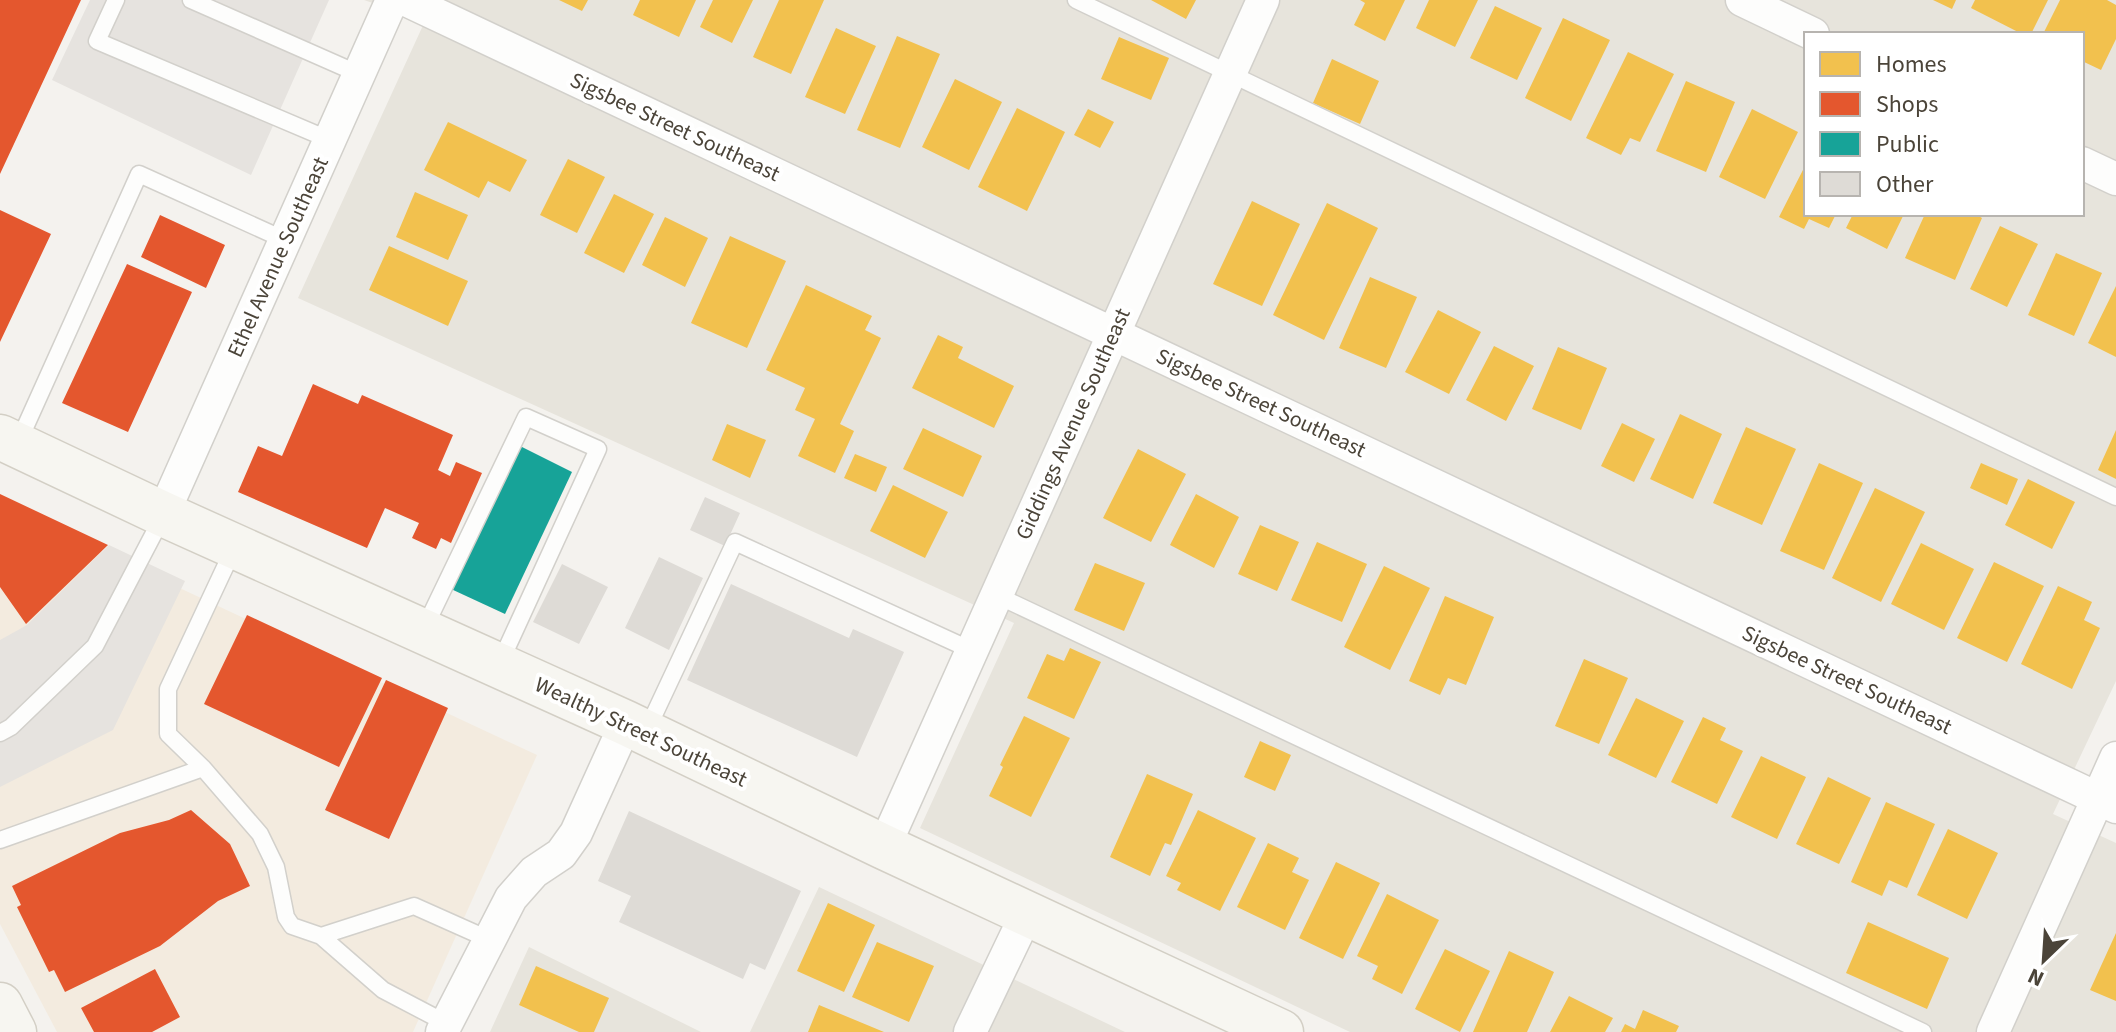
<svg xmlns="http://www.w3.org/2000/svg" width="2116" height="1032" viewBox="0 0 2116 1032" font-family="'Source Sans 3',sans-serif">
  <style>
    .residential { fill: #e7e4dc; fill-rule: evenodd }
    .commercial { fill: #f3ebdf }
    .parking { fill: #e6e3df }
    .homes { fill: #f2c14e }
    .shops { fill: #e4572e }
    .public { fill: #17a398 }
    .building { fill: #dedbd6 }
    .lines { fill: none; stroke-linecap: round; stroke-linejoin: round }
    .service-casing { stroke: #d2d0cb; stroke-width: 19 }
    .minor-casing { stroke: #d2d0cb; stroke-width: 35 }
    .secondary-casing { stroke: #d3cfc5; stroke-width: 47 }
    .service { stroke: #fdfdfc; stroke-width: 16 }
    .minor { stroke: #fdfdfc; stroke-width: 32 }
    .secondary { stroke: #f7f6f1; stroke-width: 44 }
    .labels { text-anchor: middle; dominant-baseline: central; stroke-width: 8; stroke-linejoin: round; paint-order: stroke }
    .street-label { font-size: 22px; fill: #4b4439; stroke: #fff }
  </style>
  <rect width="100%" height="100%" fill="#f4f2ee"/>
  <path class="residential" d="M364 0H2116V681L2053 814 2116 843V1032H1350L920 828 1014 623 298 298 425 21ZM1806 34H2082V214H1806Z
    M819 887 1125 1032H750Z
    M529 947 701 1032H490Z"/>
  <path class="commercial" d="M0 504 537 755 413 1032H57L0 924Z"/>
  <path class="parking" d="M90 0H329L251 175 52 80Z
    M109 545 185 581 113 730 0 787V640L27 625Z"/>
  <path class="homes" d="M559 0H588L582 11Z
    M640 0H696L679 37 633 15Z
    M713 0H753L732 43 700 27Z
    M779 0H824L791 74 753 57Z
    M1151 0H1196L1186 19Z
    M1360 0H1405L1385 41 1354 25 1365 3Z
    M1429 0H1478L1455 47 1416 28Z
    M1933 0H1956L1952 9Z
    M1975 0H2048L2031 34H2022L1971 8Z
    M2060 0H2107L2116 5V39L2101 70 2082 61V34H2043Z
    M1495 6 1542 28 1517 80 1470 58Z
    M1563 18 1610 40 1571 121 1525 98Z
    M836 28 876 46 845 114 805 97Z
    M897 36 940 54 900 148 857 130Z
    M1119 37 1169 58 1151 100 1101 79Z
    M1628 52 1674 74 1640 142 1630 138 1621 155 1586 138Z
    M1332 59 1379 81 1360 124 1313 103Z
    M955 79 1002 102 969 170 922 147Z
    M1686 81 1735 102 1706 172 1656 151Z
    M1017 108 1065 132 1027 211 978 187Z
    M1088 109 1114 122 1100 148 1074 135Z
    M1752 109 1798 132 1765 199 1719 177Z
    M448 122 527 160 510 192 488 181 479 198 424 170Z
    M568 159 605 177 577 233 540 215Z
    M1806 164V214H1836L1829 228 1809 219 1804 229 1779 217Z
    M415 192 468 215 448 260 396 237Z
    M614 194 654 214 624 273 584 253Z
    M1252 201 1300 224 1262 306 1213 284Z
    M1327 203 1378 228 1324 340 1273 315Z
    M1853 214H1904L1887 249 1846 228Z
    M1925 214H1975L1982 218 1955 280 1905 258Z
    M665 217 708 238 685 287 642 265Z
    M2000 226 2038 244 2007 307 1970 289Z
    M730 236 786 261 747 348 691 323Z
    M389 246 468 281 448 326 369 290Z
    M2056 253 2102 273 2074 336 2028 315Z
    M1370 277 1417 297 1386 368 1339 348Z
    M806 285 872 316 865 330 881 338 840 424 854 431 835 473 798 456 815 419 795 410 805 388 766 370Z
    M2116 286V357L2088 343Z
    M1438 310 1481 332 1449 394 1405 372Z
    M938 335 963 347 958 358 1014 386 994 428 912 388Z
    M1494 346 1534 366 1506 421 1466 400Z
    M1558 347 1607 368 1581 430 1532 409Z
    M1680 414 1722 434 1693 499 1650 479Z
    M1622 423 1655 439 1634 482 1601 466Z
    M727 424 766 440 750 478 712 460Z
    M1746 427 1796 449 1762 525 1713 503Z
    M923 428 982 456 963 497 903 469Z
    M2116 430V479L2098 470Z
    M1138 449 1186 474 1151 542 1103 518Z
    M855 454 887 467 876 492 844 478Z
    M1819 463 1863 483 1824 570 1780 551Z
    M1981 463 2018 479 2007 505 1970 488Z
    M2028 479 2075 502 2052 549 2005 525Z
    M893 485 948 512 925 558 870 531Z
    M1875 488 1925 512 1881 602 1832 578Z
    M1196 494 1239 517 1214 568 1170 545Z
    M1260 525 1299 542 1277 591 1238 574Z
    M1317 542 1367 564 1342 622 1291 600Z
    M1921 543 1974 569 1944 630 1891 604Z
    M1994 562 2044 586 2007 662 1957 638Z
    M1095 563 1145 583 1124 631 1074 610Z
    M1384 566 1430 588 1390 670 1344 647Z
    M2058 586 2092 602 2084 620 2100 628 2072 689 2021 664Z
    M1445 596 1494 617 1466 685 1448 678 1440 695 1409 681Z
    M1070 648 1101 662 1074 719 1027 698 1047 654 1064 661Z
    M1584 659 1628 678 1599 744 1555 726Z
    M1636 698 1684 721 1656 778 1608 755Z
    M1024 716 1070 738 1031 817 989 796 1003 767 1000 765Z
    M1703 717 1726 728 1720 740 1743 751 1717 804 1671 782Z
    M1260 741 1291 755 1275 791 1244 777Z
    M1761 756 1806 777 1777 839 1731 817Z
    M1147 774 1193 794 1171 845 1165 843 1150 876 1110 857Z
    M1828 777 1871 798 1839 864 1796 844Z
    M1886 802 1935 824 1907 888 1889 880 1882 896 1851 882Z
    M1198 810 1256 838 1220 911 1177 890 1181 883 1166 876Z
    M1948 829 1998 853 1967 919 1917 895Z
    M1268 843 1299 858 1292 872 1309 880 1285 930 1237 907Z
    M1336 862 1380 883 1343 959 1299 938Z
    M1387 894 1439 920 1402 994 1372 979 1378 966 1357 956Z
    M828 903 875 925 844 992 797 971Z
    M1868 922 1949 958 1927 1009 1846 973Z
    M2116 933V1001L2090 990Z
    M877 942 934 966 909 1022 852 997Z
    M1445 949 1490 971 1460 1032 1415 1009Z
    M1509 951 1554 972 1527 1032H1473Z
    M536 966 609 998 594 1032H579L519 1005Z
    M1569 996 1613 1018 1605 1032H1550Z
    M819 1005 884 1032H808Z
    M1643 1010 1679 1026 1676 1032H1621L1625 1024 1635 1029Z"/>
  <path class="shops" d="M0 0H81L0 174Z
    M0 210 51 234 0 342Z
    M160 215 225 245 206 288 141 257Z
    M127 264 192 292 128 432 62 403Z
    M313 384 358 404 362 395 453 435 438 470 450 476 456 462 482 473 451 543 441 538 436 549 412 538 419 523 385 508 367 548 238 492 258 446 282 456Z
    M0 494 108 545 26 624 0 587Z
    M247 615 382 678 339 767 204 704Z
    M386 680 448 708 389 839 325 810Z
    M191 810 230 844 250 886 218 901 160 946 65 992 54 970 49 972 17 907 21 905 12 886 120 833 169 820Z
    M155 969 180 1017 152 1032H94L81 1008Z"/>
  <path class="public" d="M520 446 572 472 505 614 451 589Z"/>
  <path class="building" d="M705 497 740 513 725 546 690 530Z
    M659 557 703 578 669 650 625 628Z
    M562 564 608 587 579 644 533 622Z
    M731 584 849 638 853 629 904 652 857 757 687 680Z
    M629 811 801 891 765 970 750 963 743 979 619 922 631 896 598 881Z"/>
  <g class="lines">
    <defs>
      <path id="service" d="M116 0 97 41 330 140
        M191 0 359 74
        M1076 0 2116 497
        M18 443 139 174 285 240
        M234 548 168 689V734L203 768 260 834 276 867 286 917 292 926 321 936 383 990 446 1023
        M996 595 1923 1032
        M424 629 526 417 598 449 499 665
        M646 732 735 542 971 650
        M0 733 11 727 95 646 163 516
        M0 840 203 768
        M321 936 414 906 488 939"/>
      <path id="minor" d="M406 0 2116 807
        M1742 0 1813 34
        M2082 163 2116 179
        M163 514 392 0
        M884 847 1263 0
        M442 1032 511 898 534 872 561 854 576 833 626 723
        M970 1032 1027 913
        M1993 1032 2116 758"/>
      <path id="secondary" d="M0 437 163 514 626 723 884 847 1281 1032
        M0 1005 14 1032"/>
    </defs>
    <use href="#service" class="service-casing"/>
    <use href="#minor" class="minor-casing"/>
    <use href="#secondary" class="secondary-casing"/>
    <use href="#service" class="service"/>
    <use href="#minor" class="minor"/>
    <use href="#secondary" class="secondary"/>
  </g>
  <g class="labels">
    <g class="street-label">
      <text transform="translate(675 127) rotate(25)">Sigsbee Street Southeast</text>
      <text transform="translate(278 257) rotate(-66)">Ethel Avenue Southeast</text>
      <text transform="translate(1261 403) rotate(25)">Sigsbee Street Southeast</text>
      <text transform="translate(1073 424) rotate(-66)">Giddings Avenue Southeast</text>
      <text transform="translate(1847 680) rotate(25)">Sigsbee Street Southeast</text>
      <text transform="translate(641 732) rotate(25)">Wealthy Street Southeast</text>
    </g>
  </g>
  <rect x="1804" y="32" width="280" height="184" fill="#ffffff" stroke="#b7b4b0" stroke-width="2"/>
  <rect x="1820" y="52" width="40" height="24" fill="#f2c14e" stroke="#b7b4b0" stroke-width="2"/>
  <text x="1876" y="72" font-size="24" fill="#4b4439">Homes</text>
  <rect x="1820" y="92" width="40" height="24" fill="#e4572e" stroke="#b7b4b0" stroke-width="2"/>
  <text x="1876" y="112" font-size="24" fill="#4b4439">Shops</text>
  <rect x="1820" y="132" width="40" height="24" fill="#17a398" stroke="#b7b4b0" stroke-width="2"/>
  <text x="1876" y="152" font-size="24" fill="#4b4439">Public</text>
  <rect x="1820" y="172" width="40" height="24" fill="#dedbd6" stroke="#b7b4b0" stroke-width="2"/>
  <text x="1876" y="192" font-size="24" fill="#4b4439">Other</text>
  <g transform="translate(2044 960) rotate(205)" stroke="#ffffff" stroke-width="6" paint-order="stroke">
  <path d="M0-6L14 30L0 20L-14 30Z" fill="#4b4439"/>
  <text y="-12" font-size="22" font-weight="bold" text-anchor="middle" fill="#4b4439">N</text>
  </g>
</svg>
